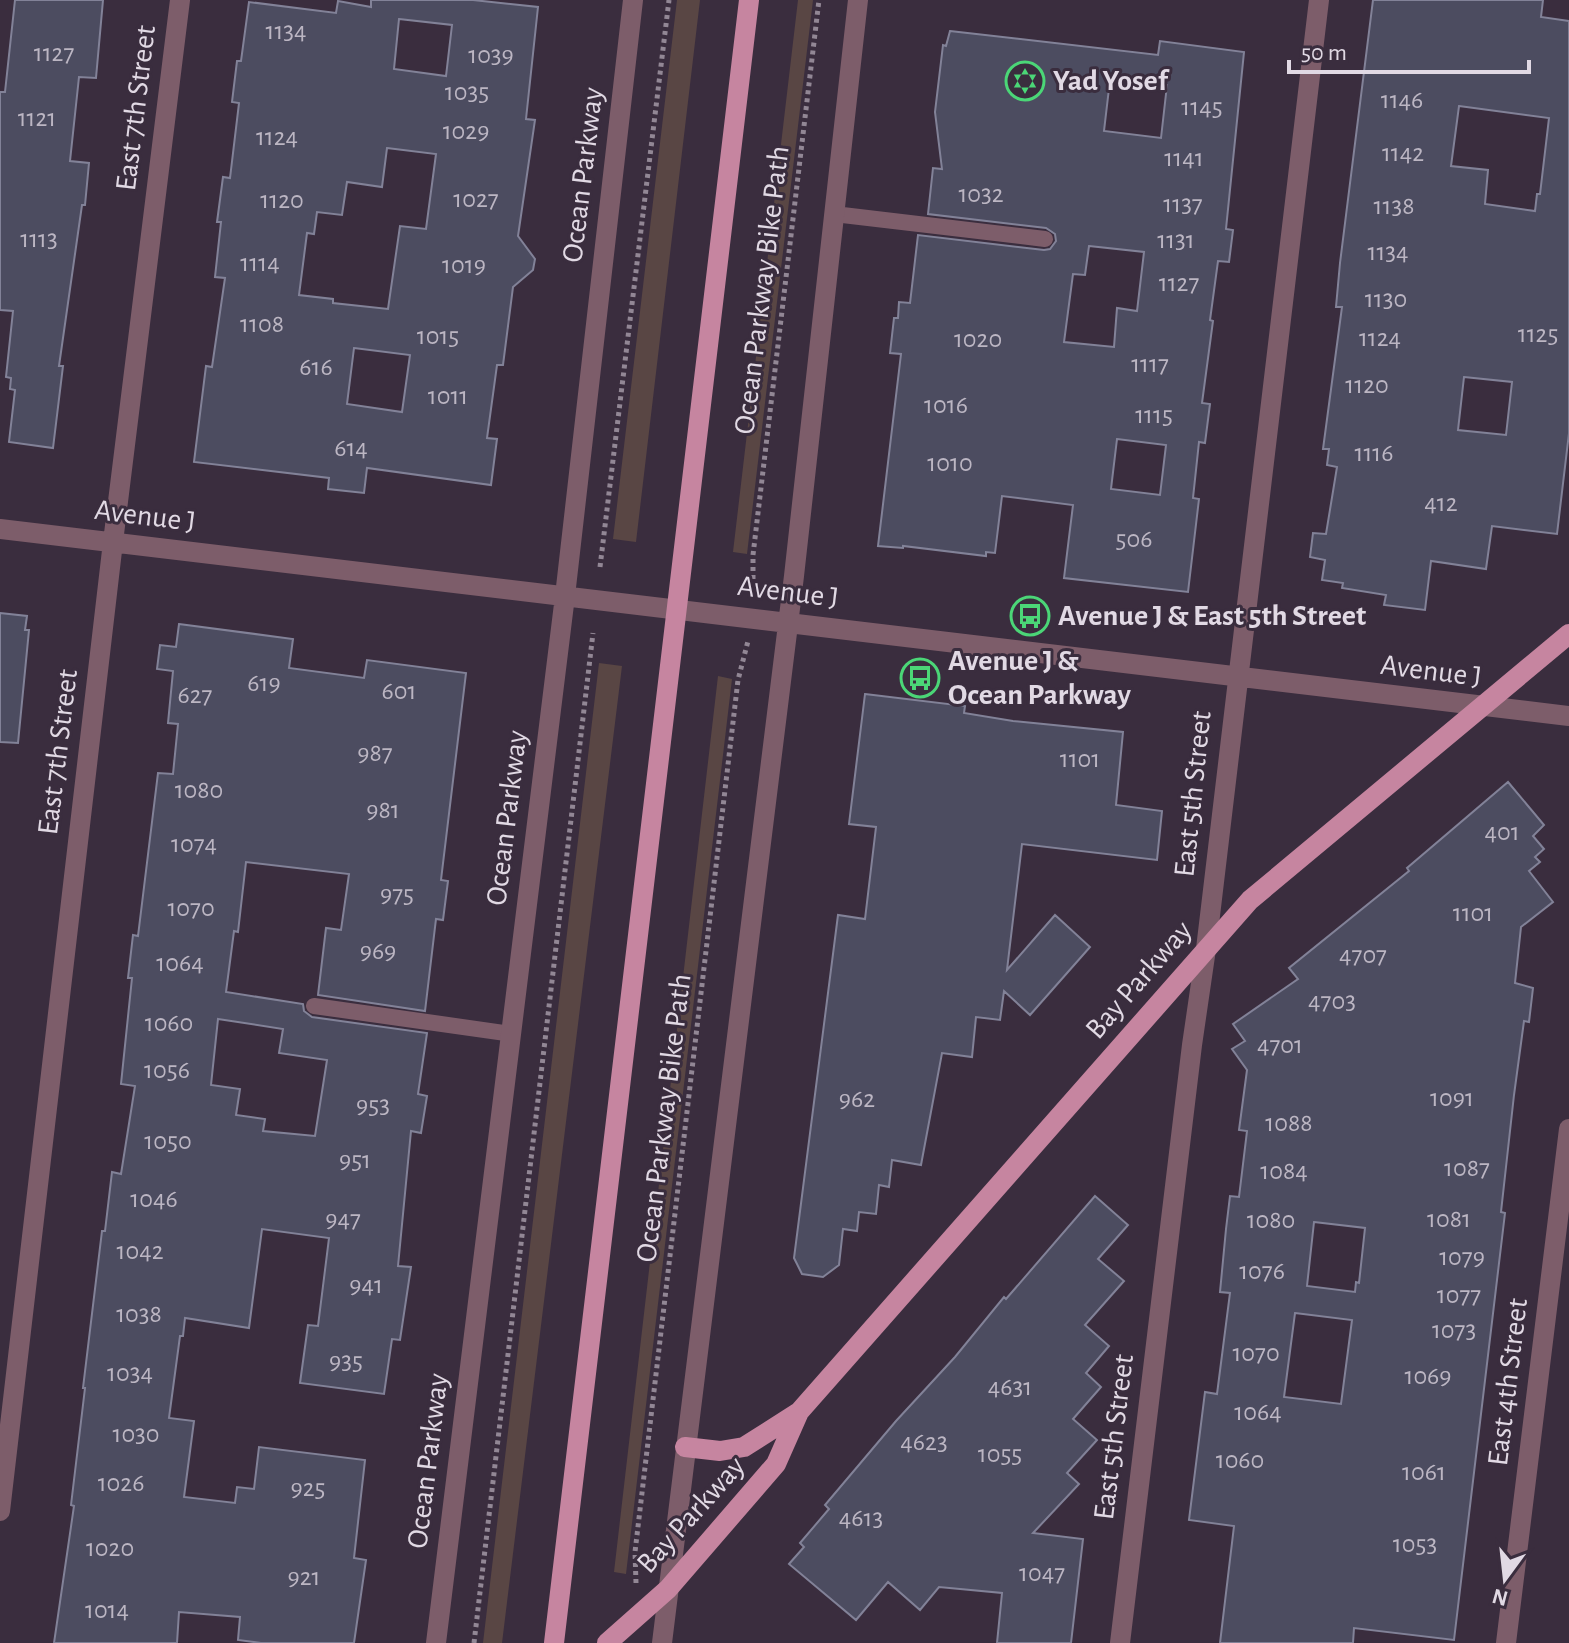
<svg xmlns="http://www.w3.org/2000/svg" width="1569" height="1643" viewBox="0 0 1569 1643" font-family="'Alegreya Sans',sans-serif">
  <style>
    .green { fill: #594644 }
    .building { fill: #4c4c60; stroke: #828298; stroke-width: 2; fill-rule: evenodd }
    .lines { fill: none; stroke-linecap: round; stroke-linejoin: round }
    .path { stroke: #928795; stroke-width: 5; stroke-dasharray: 4 4; stroke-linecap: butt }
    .lane { stroke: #7d5d6a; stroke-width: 16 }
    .street { stroke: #7d5d6a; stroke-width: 20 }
    .primary { stroke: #c685a0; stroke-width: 20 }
    .labels { text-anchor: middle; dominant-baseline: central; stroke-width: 6; stroke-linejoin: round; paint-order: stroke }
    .number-label { font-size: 26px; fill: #bcb6c3 }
    .poi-label { font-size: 30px; font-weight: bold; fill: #e1d9e4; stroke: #3a2d3e; text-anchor: start }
    .street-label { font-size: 30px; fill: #e1d9e4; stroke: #3a2d3e }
  </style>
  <rect width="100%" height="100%" fill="#3a2d3e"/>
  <path class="green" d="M677 0H700L636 542 613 539Z
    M798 0H813L747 554 733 552Z
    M599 663 622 666 502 1643H483Z
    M718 676 732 679 626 1574 614 1572Z"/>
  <path class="building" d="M15 0H103L96 78 79 77 70 161 89 163 85 205H82L59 366H63L53 448 9 442 15 390 10 389 11 378 6 377 13 311 0 310V92H5Z
    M371 0H473L538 7 526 119 535 120 518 236 535 259 533 270 513 287 503 365H497L487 438 497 439 491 485 367 468 364 493 328 489 329 478 194 462 206 366 212 367 225 278 215 277 221 222H217L223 177 230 178 239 103 232 102 237 61H241L249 2 336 13 338 1 371 7ZM399 19 452 25 446 76 394 69ZM387 148 436 154 426 229 400 226 388 309 333 303V299L299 295 307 233 314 234 317 212 342 215 347 182 382 187ZM354 348 410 355 402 412 347 404Z
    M1373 0H1543L1541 17 1569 21V433L1557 534 1492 526 1486 569 1431 561 1425 610 1384 605 1386 595 1342 588 1343 583 1322 580 1325 560 1310 557 1313 533 1326 534 1337 467 1327 465 1329 449H1323L1342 307H1336L1340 263ZM1459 106 1549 118 1540 194H1537L1535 211 1485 204 1488 170 1451 166ZM1464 377 1512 382 1506 435 1458 430Z
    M950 31 1158 55 1160 41 1244 52 1226 229 1233 230 1229 262 1218 261 1210 320 1213 321 1202 403 1210 404 1205 443 1199 442 1193 498 1199 499 1188 592 1064 578 1073 505 1002 496 995 553 986 552V556L903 546V548L878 546 901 354 890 353 894 318H898L899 302 910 303 918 235 1044 250 1050 249 1056 241 1055 234 1046 228 928 214 933 168 942 169 935 112 943 45 946 46ZM1110 80 1167 85 1161 138 1104 131ZM1089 246 1144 252 1137 311 1117 308 1114 347 1064 342 1073 274 1085 275ZM1117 439 1166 445 1160 495 1111 489Z
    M0 613 27 616 25 630H29L18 743 0 742Z
    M179 624 293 639 289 668 364 678 367 660 466 673 441 880 448 881 443 920 436 919 425 1011 318 995 326 928 341 930 349 874 246 862 238 932 234 931 226 992 303 1004 304 1011 312 1017 427 1033 418 1094 427 1096 421 1133 411 1131 398 1266 411 1267 400 1340 392 1339 384 1394 300 1383 308 1325 318 1326 329 1238 262 1229 249 1328 185 1318 183 1336H180L169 1418 194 1421 184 1497 235 1503 237 1487 254 1489 259 1447 365 1460 354 1558 366 1560 354 1643H261L238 1640 240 1617 179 1612 177 1643H54L74 1506 71 1505 85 1388H83L102 1231H105L112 1172 121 1174 135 1086 121 1084 132 978H128L133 935 138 936 158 773 173 774 178 724 168 723 173 671 157 669 160 645 176 647ZM218 1019 283 1029 279 1053 327 1060 315 1136 263 1131 265 1119 236 1115 240 1089 211 1085Z
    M865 694 965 706 964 713 1013 721 1123 732 1116 805 1162 811 1157 860 1022 844 1007 970 1055 915 1090 947 1030 1015 1004 991 1000 1020 976 1017 972 1057 942 1053 921 1165 892 1160 889 1187 879 1185 876 1214 859 1212 857 1231 843 1229 839 1265 823 1277 802 1274 794 1258 838 915 865 919 876 827 849 824Z
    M1508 782 1544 825 1533 836 1544 849 1535 857 1540 862 1529 871 1553 902 1521 927 1515 983 1533 988 1529 1022 1524 1021 1514 1095 1501 1212 1505 1213 1454 1640 1354 1628 1353 1643H1220L1234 1526 1189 1520 1205 1392 1217 1394 1230 1293 1220 1292 1226 1229 1230 1196 1239 1197 1247 1131 1239 1130 1247 1070 1232 1049 1245 1041 1233 1024 1298 979 1289 968 1409 871 1407 868ZM1314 1222 1365 1228 1359 1283 1356 1282 1355 1292 1307 1286ZM1295 1313 1352 1320 1341 1404 1284 1397Z
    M1095 1196 1128 1225 1098 1259 1124 1281 1085 1325 1109 1346 1086 1373 1101 1387 1073 1419 1097 1440 1067 1473 1079 1484 1033 1533 1083 1539 1071 1643H997L1002 1593 939 1587 920 1610 888 1582 856 1620 789 1564 804 1547 800 1543 829 1509 825 1505 896 1421 955 1357 1004 1297 1006 1299Z"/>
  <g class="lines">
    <path class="path" d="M600 567 669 0
      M753 595V555L819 0
      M636 1583 635 1552 738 680 748 641
      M474 1643 593 633"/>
    <path class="lane" d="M834 214 1045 239
      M314 1006 512 1034"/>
    <path class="street" d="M0 529 1569 716
      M0 1511 113 542 180 0
      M436 1643 565 596 633 0
      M662 1643 794 576 858 0
      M1120 1643 1192 1045 1206 949 1319 0
      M1506 1643 1569 1129"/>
    <path class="primary" d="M685 1447 720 1451 744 1447 799 1412 1250 900 1569 634
      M554 1643 749 0
      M607 1643 668 1589 776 1464 799 1412"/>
  </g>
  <defs>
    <symbol id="synagogue-ring" viewBox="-11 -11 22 22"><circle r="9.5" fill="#3a2d3e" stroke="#4bd677" stroke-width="1.5"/><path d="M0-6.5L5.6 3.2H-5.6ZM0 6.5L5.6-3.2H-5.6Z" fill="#4bd677"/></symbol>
    <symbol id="bus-ring" viewBox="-11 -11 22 22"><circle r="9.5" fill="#3a2d3e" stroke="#4bd677" stroke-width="1.5"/><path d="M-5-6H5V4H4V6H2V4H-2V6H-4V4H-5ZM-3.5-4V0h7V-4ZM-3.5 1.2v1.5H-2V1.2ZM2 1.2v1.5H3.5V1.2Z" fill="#4bd677"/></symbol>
  </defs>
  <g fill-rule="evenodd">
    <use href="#synagogue-ring" x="1003" y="59" width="44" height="44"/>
    <use href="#bus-ring" x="1008" y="594" width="44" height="44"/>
    <use href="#bus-ring" x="898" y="656" width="44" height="44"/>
  </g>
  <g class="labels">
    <g class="number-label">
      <text x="286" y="31">1134</text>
      <text x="54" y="53">1127</text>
      <text x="491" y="55">1039</text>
      <text x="467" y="92">1035</text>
      <text x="1402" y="100">1146</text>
      <text x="1202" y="107">1145</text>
      <text x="37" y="118">1121</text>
      <text x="466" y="131">1029</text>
      <text x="277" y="137">1124</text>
      <text x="1403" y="153">1142</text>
      <text x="1184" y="158">1141</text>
      <text x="981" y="194">1032</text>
      <text x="476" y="199">1027</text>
      <text x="282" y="200">1120</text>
      <text x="1183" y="204">1137</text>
      <text x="1394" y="206">1138</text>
      <text x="39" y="239">1113</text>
      <text x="1176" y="240">1131</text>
      <text x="1388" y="252">1134</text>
      <text x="260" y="263">1114</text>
      <text x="464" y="265">1019</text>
      <text x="1179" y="283">1127</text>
      <text x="1386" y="299">1130</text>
      <text x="262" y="324">1108</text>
      <text x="1538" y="334">1125</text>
      <text x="438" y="336">1015</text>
      <text x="1380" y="338">1124</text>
      <text x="978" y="339">1020</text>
      <text x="1150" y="364">1117</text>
      <text x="316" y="367">616</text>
      <text x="1367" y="385">1120</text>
      <text x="448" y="396">1011</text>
      <text x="946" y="405">1016</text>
      <text x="1154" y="415">1115</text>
      <text x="351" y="448">614</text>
      <text x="1374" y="453">1116</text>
      <text x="950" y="463">1010</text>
      <text x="1441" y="503">412</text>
      <text x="1134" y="539">506</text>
      <text x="264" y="683">619</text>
      <text x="399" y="691">601</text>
      <text x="195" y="695">627</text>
      <text x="375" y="753">987</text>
      <text x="1080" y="759">1101</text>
      <text x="199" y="790">1080</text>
      <text x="383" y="810">981</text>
      <text x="1502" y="832">401</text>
      <text x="194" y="844">1074</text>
      <text x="397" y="894">975</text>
      <text x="191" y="908">1070</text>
      <text x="1473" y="913">1101</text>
      <text x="378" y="951">969</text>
      <text x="1363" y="955">4707</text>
      <text x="180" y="963">1064</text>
      <text x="1332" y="1001">4703</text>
      <text x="169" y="1023">1060</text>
      <text x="1280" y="1045">4701</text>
      <text x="167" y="1070">1056</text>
      <text x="1452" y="1098">1091</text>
      <text x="857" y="1099">962</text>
      <text x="373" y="1105">953</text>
      <text x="1289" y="1123">1088</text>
      <text x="168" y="1141">1050</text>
      <text x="355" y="1160">951</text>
      <text x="1467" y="1168">1087</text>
      <text x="1284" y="1171">1084</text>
      <text x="154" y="1199">1046</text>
      <text x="343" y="1219">947</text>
      <text x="1449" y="1219">1081</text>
      <text x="1271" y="1220">1080</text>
      <text x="140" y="1251">1042</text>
      <text x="1462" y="1257">1079</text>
      <text x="1262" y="1271">1076</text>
      <text x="366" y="1285">941</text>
      <text x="1459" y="1295">1077</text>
      <text x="139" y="1314">1038</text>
      <text x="1454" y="1330">1073</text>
      <text x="1256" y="1353">1070</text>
      <text x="346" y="1361">935</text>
      <text x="130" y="1373">1034</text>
      <text x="1428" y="1376">1069</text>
      <text x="1010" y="1387">4631</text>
      <text x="1258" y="1412">1064</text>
      <text x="136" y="1434">1030</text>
      <text x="924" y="1442">4623</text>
      <text x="1000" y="1454">1055</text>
      <text x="1240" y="1460">1060</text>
      <text x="1424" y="1472">1061</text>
      <text x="121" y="1483">1026</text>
      <text x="308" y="1488">925</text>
      <text x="861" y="1518">4613</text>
      <text x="1415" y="1544">1053</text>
      <text x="110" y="1548">1020</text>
      <text x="1042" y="1573">1047</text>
      <text x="304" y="1577">921</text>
      <text x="107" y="1610">1014</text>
    </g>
    <g class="poi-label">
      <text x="1053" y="81">Yad Yosef</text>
      <text x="1058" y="616">Avenue J &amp; East 5th Street</text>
      <text x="948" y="661">Avenue J &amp;<tspan x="948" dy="34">Ocean Parkway</tspan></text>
    </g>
    <g class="street-label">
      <text transform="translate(136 108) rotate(-83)">East 7th Street</text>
      <text transform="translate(583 175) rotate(-83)">Ocean Parkway</text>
      <text transform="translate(762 290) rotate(-83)">Ocean Parkway Bike Path</text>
      <text transform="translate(145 516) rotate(7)">Avenue J</text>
      <text transform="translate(788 592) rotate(7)">Avenue J</text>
      <text transform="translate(1431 671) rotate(7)">Avenue J</text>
      <text transform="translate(58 752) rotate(-83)">East 7th Street</text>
      <text transform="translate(1193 794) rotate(-84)">East 5th Street</text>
      <text transform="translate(507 818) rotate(-83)">Ocean Parkway</text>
      <text transform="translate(1139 980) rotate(-49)">Bay Parkway</text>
      <text transform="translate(664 1118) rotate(-83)">Ocean Parkway Bike Path</text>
      <text transform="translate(1508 1382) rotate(-83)">East 4th Street</text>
      <text transform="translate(1114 1437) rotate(-83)">East 5th Street</text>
      <text transform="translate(428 1461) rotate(-83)">Ocean Parkway</text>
      <text transform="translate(691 1515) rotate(-48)">Bay Parkway</text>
    </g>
  </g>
  <g transform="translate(1505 1579) rotate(195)" stroke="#3a2d3e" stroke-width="6" paint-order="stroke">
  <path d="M0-6L14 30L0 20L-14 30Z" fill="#e1d9e4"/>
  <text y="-12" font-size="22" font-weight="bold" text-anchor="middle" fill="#e1d9e4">N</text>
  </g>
  <path d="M1289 60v12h240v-12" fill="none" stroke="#e1d9e4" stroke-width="4"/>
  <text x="1301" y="60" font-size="24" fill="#e1d9e4" stroke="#3a2d3e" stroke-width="6" paint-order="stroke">50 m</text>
</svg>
